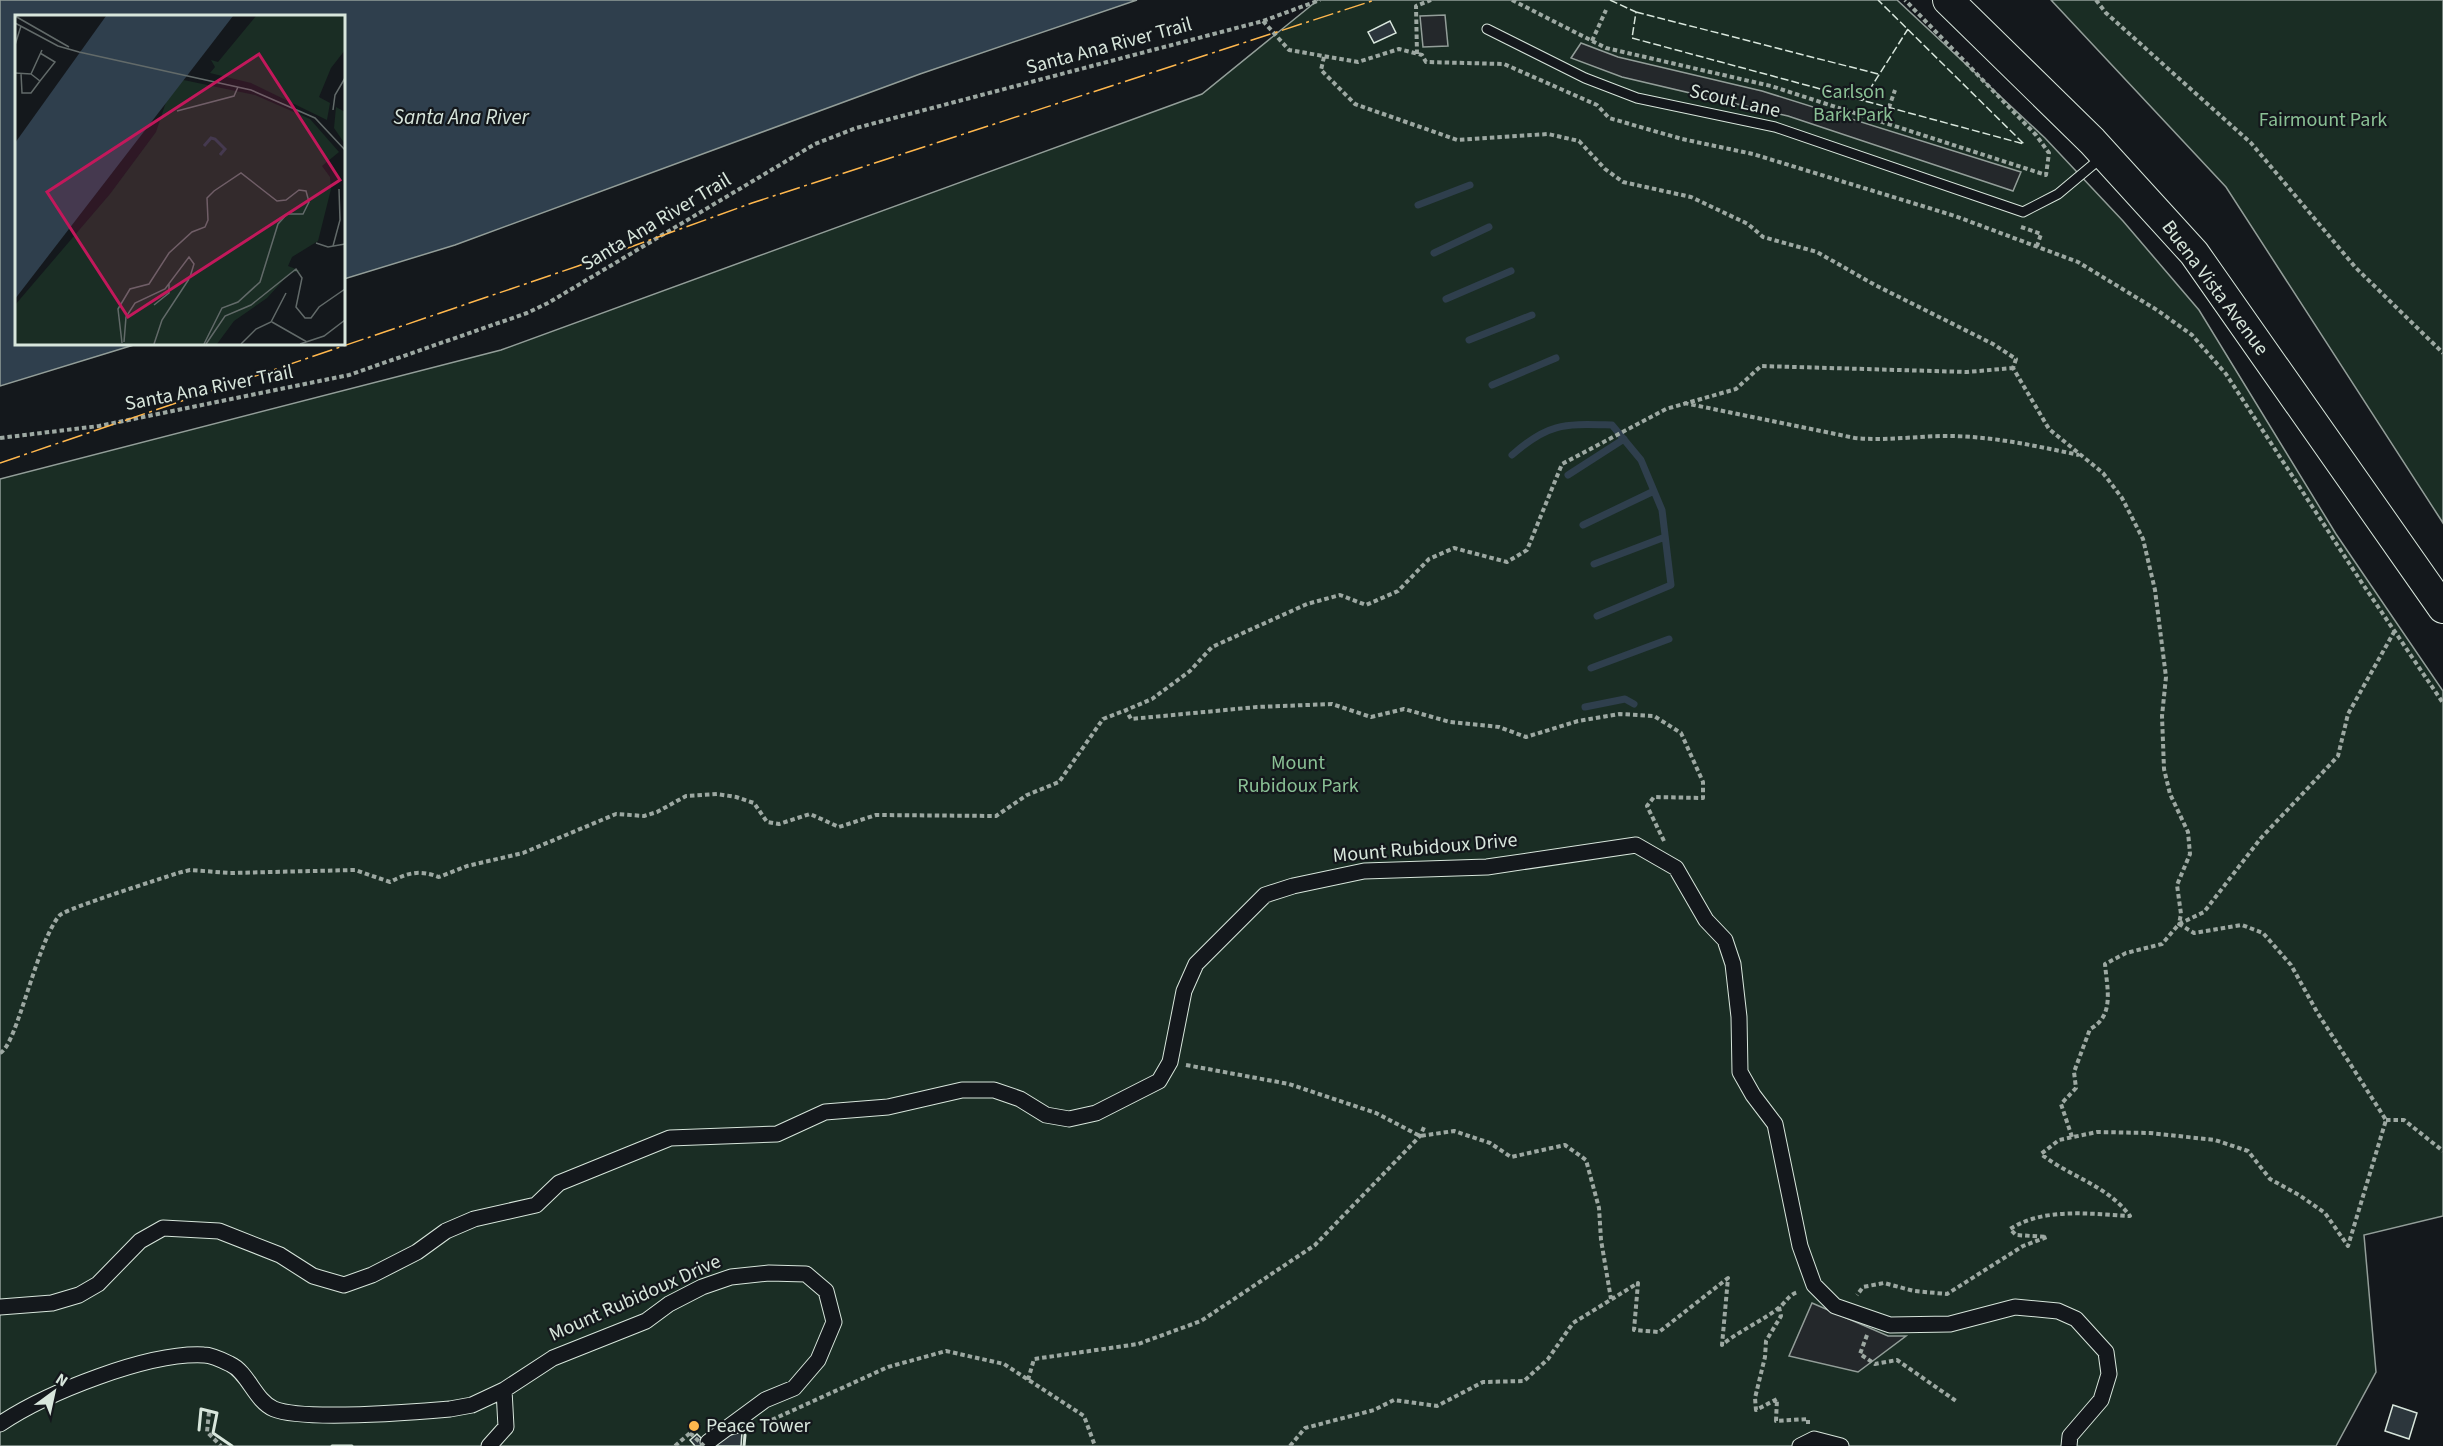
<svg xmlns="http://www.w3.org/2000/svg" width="2443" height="1446" viewBox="0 0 2443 1446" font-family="'Source Sans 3',sans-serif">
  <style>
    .green { fill: #1a2d24; stroke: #939e99; stroke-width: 1.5 }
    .parking { fill: #24282b; stroke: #939e99; stroke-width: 1.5 }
    .water { fill: #2f3f4d; stroke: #939e99; stroke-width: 1.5 }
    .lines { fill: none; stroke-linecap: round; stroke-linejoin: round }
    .stream { stroke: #2f3f4d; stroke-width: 7 }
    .building { fill: #2c363c; stroke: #d8e6dc; stroke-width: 1.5 }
    .service-casing { stroke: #d8e6dc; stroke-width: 11 }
    .pedestrian-casing { stroke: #d8e6dc; stroke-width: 17 }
    .primary-casing { stroke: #d8e6dc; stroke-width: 32 }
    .path { stroke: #9da8a2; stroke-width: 4; stroke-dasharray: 4.5 3; stroke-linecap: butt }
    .service { stroke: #14181c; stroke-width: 9 }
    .pedestrian { stroke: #14181c; stroke-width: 15 }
    .primary { stroke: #14181c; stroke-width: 30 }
    .path-bridge { stroke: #9da8a2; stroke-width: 4; stroke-dasharray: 4.5 3; stroke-linecap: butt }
    .fence { stroke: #d8e6dc; stroke-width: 1.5; stroke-dasharray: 8 3; stroke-linecap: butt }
    .wall { stroke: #d8e6dc; stroke-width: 3 }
    .power { stroke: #ffb74d; stroke-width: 1.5; stroke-dasharray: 21 4.5 3 4.5; stroke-linecap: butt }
    .poi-dot { fill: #ffb74d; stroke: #14181c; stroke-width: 2 }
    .labels { text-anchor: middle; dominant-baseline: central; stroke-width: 4.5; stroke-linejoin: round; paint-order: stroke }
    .street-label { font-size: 20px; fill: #d8e6dc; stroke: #14181c }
    .park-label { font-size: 20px; fill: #8ac095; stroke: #14181c }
    .poi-label { font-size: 20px; fill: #d8e6dc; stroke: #14181c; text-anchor: start }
    .water-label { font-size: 21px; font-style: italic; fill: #d8e6dc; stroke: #14181c }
    .inset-river { fill: none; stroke: #2f3f4d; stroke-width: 3 }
    .inset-road { fill: none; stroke: #626a69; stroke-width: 1.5 }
    .view { fill: #c2185b; fill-opacity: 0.15; stroke: #c2185b; stroke-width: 3 }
    .inset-edge { fill: none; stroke: #d8e6dc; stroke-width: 3 }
  </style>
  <rect width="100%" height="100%" fill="#14181c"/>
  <path class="green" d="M1318 0H1897L2045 138 2123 221 2199 310 2336 534 2443 691V1216L2364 1235 2376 1372 2336 1446H0V479L501 350 1202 94Z
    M2051 0H2443V523L2226 187Z"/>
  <path class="parking" d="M1445 15 1448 46 1423 47 1420 16Z
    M1581 43 1618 57 1762 91 2021 172 2013 191 1788 116 1622 77 1571 58Z
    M1812 1303 1888 1336H1906L1858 1372 1789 1356Z"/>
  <path class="water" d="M0 0H1137L920 74 455 245 344 279V16H16V344H137L0 386Z"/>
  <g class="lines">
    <path class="stream" d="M1418 205 1470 185
      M1434 253 1489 227
      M1446 299 1511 271
      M1469 340 1532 315
      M1492 385 1556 358
      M1512 455C1549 422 1565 424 1612 425L1641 460 1662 510 1671 585 1597 616
      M1568 475 1624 439
      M1583 525 1654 491
      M1594 564 1665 537
      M1591 668 1669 639
      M1585 707 1625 699 1634 704"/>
  </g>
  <path class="building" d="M1390 21 1396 33 1374 43 1368 32Z
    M2393 1405 2417 1413 2409 1439 2385 1431Z
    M688.5 1426a5.5 5.5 0 1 1 11 0a5.5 5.5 0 1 1-11 0Z
    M742 1432 741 1446H715L722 1437Z
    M697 1434 709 1446H695L690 1440Z"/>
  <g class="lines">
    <defs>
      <path id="service" d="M1487 29 1585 78 1637 98 1775 127 2023 212 2058 194 2101 158"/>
      <path id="pedestrian" d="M0 1307 52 1303 79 1295 98 1284 140 1241 163 1228 219 1231 280 1255 313 1276 344 1285 372 1275 417 1252 446 1231 474 1219 536 1205 559 1183 670 1138 777 1134 825 1112 888 1107 962 1090H994L1020 1099 1046 1115 1069 1119 1096 1113 1159 1081 1170 1062 1184 991 1196 964 1265 895 1293 886 1364 871 1487 867 1636 845 1676 868 1706 920 1725 940 1733 964 1739 1017 1740 1072 1753 1095 1775 1124 1800 1246 1814 1285 1835 1306 1890 1325 1950 1324 2015 1307 2058 1311 2076 1319 2106 1352 2109 1374 2101 1400 2070 1436 2069 1446
        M0 1424C46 1393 148 1352 204 1355 212 1355 222 1360 230 1364 248 1372 255 1401 274 1409 303 1421 415 1412 450 1409L472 1405 504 1390 553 1358 646 1321 669 1304 702 1287 731 1277 769 1273 806 1274 826 1291 834 1322 818 1360 794 1388 765 1400 708 1442
        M489 1446 506 1427 504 1390
        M1800 1446 1814 1439 1841 1446"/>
      <path id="primary" d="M1948 0 2092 141 2194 253 2443 608"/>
    </defs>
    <use href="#service" class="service-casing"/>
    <use href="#pedestrian" class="pedestrian-casing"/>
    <use href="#primary" class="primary-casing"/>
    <path class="path" d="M1512 0 1606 48 1771 86 2046 175 2049 153 2036 135 1905 0
      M2096 0 2106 13 2251 143 2356 268 2443 353
      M1263 21 1289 50 1358 62 1399 49 1422 55 1426 62 1504 64 1597 105 1609 118 1682 139 1753 154 1955 216 2078 262 2157 310 2192 335 2226 374 2360 580 2443 703
      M1592 41 1606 10
      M1417 54 1416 6 1431 0
      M1324 57 1321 70 1355 104 1457 140 1548 134 1579 141 1605 169 1623 182 1691 197 1748 224 1763 237 1817 252 1875 285 1993 344 2016 359 2013 368 2049 429 2103 473 2122 498 2143 539 2155 590 2166 677 2162 716 2164 769 2170 794 2188 832 2190 854 2177 885 2181 914 2179 924 2194 933 2242 925 2263 933 2291 965 2317 1012 2386 1120 2348 1246 2325 1213 2299 1195 2270 1179 2248 1151 2215 1140 2150 1133 2097 1132 2059 1140 2041 1154C2070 1177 2107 1185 2130 1216 2090 1214 2045 1207 2010 1229L2016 1235 2047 1237 2023 1246 1947 1294 1914 1291 1884 1283 1863 1287 1857 1295
      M1884 122 1895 90
      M2021 227 2041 234 2037 246
      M1684 403 1855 438C1887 441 1916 436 1947 436 1992 436 2036 446 2079 455
      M0 438 99 426 349 375 527 313 548 303 815 144 856 128 1263 21 1320 0
      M1664 841 1647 806 1654 797 1703 798V782L1681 733 1654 716 1620 714 1578 721 1526 737 1499 727 1450 722 1404 709 1371 717 1332 704 1257 707 1131 719 1126 710 1152 699 1190 671 1212 647 1307 604 1340 595 1366 605 1398 591 1429 559 1454 548 1507 562 1527 550 1562 464 1666 409 1736 389 1761 366 1967 372 2013 368
      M0 1053C17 1046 37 940 60 915 68 908 160 879 178 873L190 870 230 873 355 870 390 882C409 872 420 870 439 877L467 866 523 853 616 814 644 816 657 812 686 796 717 794 736 797 754 803 767 822 779 824 810 814 839 827 876 815 996 816 1027 795 1059 782 1103 719 1126 710
      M1186 1065 1289 1084 1376 1113 1420 1136 1454 1131 1490 1143 1511 1157 1565 1145 1586 1160 1599 1208 1601 1240 1611 1299
      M2386 1120H2404L2443 1151
      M2072 1137 2061 1104 2076 1088 2074 1072 2090 1029C2115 1016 2107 988 2105 964L2126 953 2162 944 2179 924 2204 912 2261 838 2338 756 2348 714 2394 632
      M1779 1307 1781 1316 1766 1341 1765 1357 1755 1398 1756 1410 1777 1399 1776 1421 1808 1419V1424
      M1867 1335 1860 1354 1875 1364 1897 1360 1956 1401
      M1028 1380 1034 1359 1138 1344 1201 1321 1315 1245 1420 1136 1425 1125
      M209 1412 207 1432 221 1446
      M765 1423 888 1367 946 1351 1004 1364 1084 1416 1095 1446
      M675 1446 690 1433
      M1290 1446 1305 1428 1374 1410 1394 1400 1437 1406 1483 1382 1524 1381 1548 1359 1573 1323 1638 1283 1634 1330 1659 1332 1728 1278 1722 1345C1740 1330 1763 1321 1781 1306 1787 1300 1791 1293 1799 1292"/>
    <use href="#service" class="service"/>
    <use href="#pedestrian" class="pedestrian"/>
    <use href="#primary" class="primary"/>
    <path class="path-bridge" d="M690 1433 704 1446"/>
    <path class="fence" d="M1610 0 1636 12 1632 38 2024 144 1878 0
      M1636 12 1878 74
      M1863 100 1908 29"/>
    <path class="wall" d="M199 1430 201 1409 217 1413 213 1433 232 1446
      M332 1446H352
      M744 1446 745 1435"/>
    <path class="power" d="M0 463 578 266 752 203 1375 0"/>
  </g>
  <circle class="poi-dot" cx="694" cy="1426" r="6"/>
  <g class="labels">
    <g class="street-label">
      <text transform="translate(1109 46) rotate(-15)">Santa Ana River Trail</text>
      <text transform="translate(1735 101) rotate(13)">Scout Lane</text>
      <text transform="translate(656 222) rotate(-31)">Santa Ana River Trail</text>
      <text transform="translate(2215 288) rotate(53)">Buena Vista Avenue</text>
      <text transform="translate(209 388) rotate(-11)">Santa Ana River Trail</text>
      <text transform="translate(1425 848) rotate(-5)">Mount Rubidoux Drive</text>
      <text transform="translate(635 1298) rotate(-24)">Mount Rubidoux Drive</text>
    </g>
    <g class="park-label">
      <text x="1853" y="92">Carlson<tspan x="1853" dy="23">Bark Park</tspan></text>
      <text x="2323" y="120">Fairmount Park</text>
      <text x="1298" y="763">Mount<tspan x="1298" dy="23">Rubidoux Park</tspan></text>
    </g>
    <g class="poi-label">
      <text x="706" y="1426">Peace Tower</text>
    </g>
    <g class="water-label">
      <text x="461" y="117">Santa Ana River</text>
    </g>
  </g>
  <g transform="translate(15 15)">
    <rect width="330" height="330" fill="#14181c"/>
    <path d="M241 1H330V35L316 53 304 82 315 88 312 105 236 68 195 58 200 52 196 45 203 47ZM159 63 240 80 295 104 324 137 307 151 315 162 316 174 303 226 277 242 273 251 286 256 275 258 252 283 219 306 202 329H0V290L95 179 141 117ZM321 92 330 97V129L319 113Z" fill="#1a2d24"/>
    <path d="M91 1H218L0 284V128Z" fill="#2f3f4d"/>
    <path class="inset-river" d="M189 131 196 123 200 124 210 134 205 140"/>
    <path class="inset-road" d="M0 1 54 32M0 8 43 31 64 37 236 75 300 103 330 135M0 30 6 11M0 58 16 59 27 35M6 58 7 78H16L25 66M16 59 25 66 40 47 25 38M318 95 320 80 330 63M162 96 219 81 223 72M301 228 313 232 330 229M318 231 325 205 324 174M139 290 154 278V269M257 307 292 327M109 327 111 302 120 288 150 274 174 242 179 249 175 262M107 328 103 294 115 274 134 269 154 238 177 217 190 212 193 205 192 183 199 176 226 158 262 186 271 185 284 175 291 176 294 187 288 199H272L263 209 245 267 223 287 207 293 189 329M139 329 147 305 174 264M191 329 210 301 236 290 281 254 287 263 281 292 290 303H296L304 292 330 274M226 329 241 314 256 307 271 278M285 329 309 321 330 305"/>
    <path class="view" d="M244 39 325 165 113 302 32 177Z"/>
    <rect width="330" height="330" class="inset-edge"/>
  </g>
  <g transform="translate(54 1392) rotate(33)" stroke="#14181c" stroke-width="4.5" paint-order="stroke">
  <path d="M0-4.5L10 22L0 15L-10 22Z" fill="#d8e6dc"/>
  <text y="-9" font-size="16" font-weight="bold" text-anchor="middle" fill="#d8e6dc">N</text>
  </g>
</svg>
